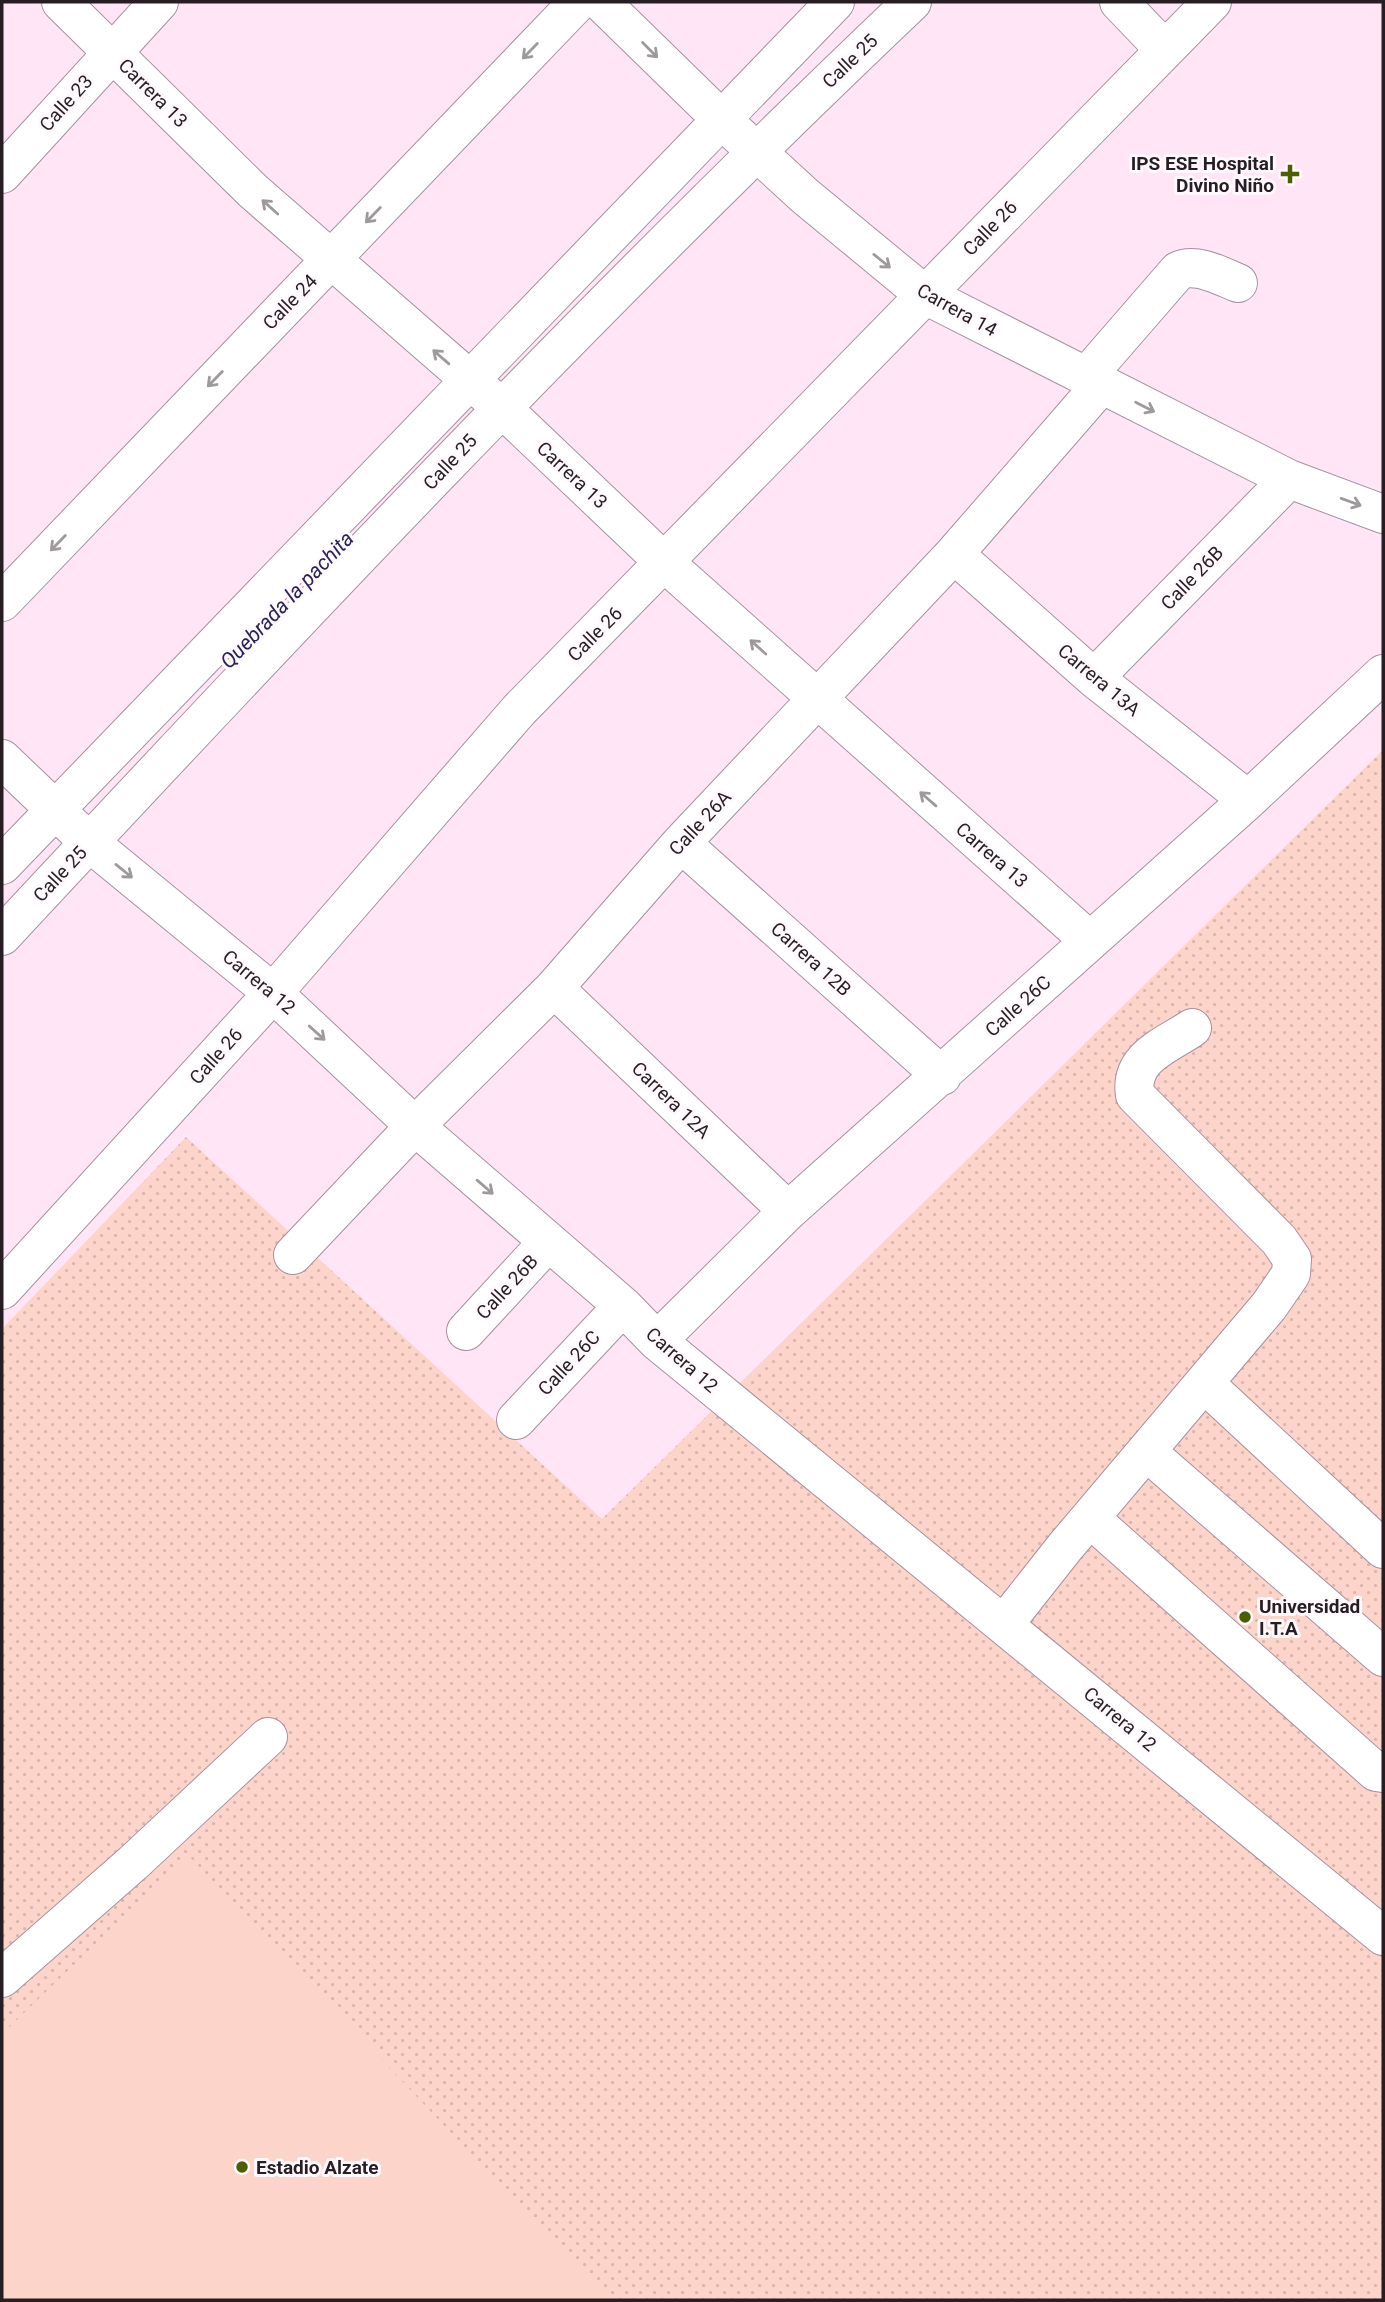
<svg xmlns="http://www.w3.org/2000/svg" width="1385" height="2302" viewBox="0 0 1385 2302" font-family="Roboto,sans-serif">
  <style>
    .grass { fill: url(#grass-dots) }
    .pitch { fill: #fdd4c9 }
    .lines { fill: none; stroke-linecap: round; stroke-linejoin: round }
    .minor-casing { stroke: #a7909f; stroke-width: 40 }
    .minor { stroke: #fff; stroke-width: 38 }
    .oneway { stroke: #9e9a9c }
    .poi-dot { fill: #4c5e02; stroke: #fff9fd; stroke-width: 2.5 }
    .labels { text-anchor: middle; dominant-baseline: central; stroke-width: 6; stroke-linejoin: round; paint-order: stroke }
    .street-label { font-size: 19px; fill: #271e24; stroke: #fff9fd }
    .poi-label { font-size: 19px; font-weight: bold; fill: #271e24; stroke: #fff9fd; text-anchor: start }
    .water-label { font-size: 21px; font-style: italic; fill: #272558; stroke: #fff9fd }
  </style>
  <defs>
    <pattern id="grass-dots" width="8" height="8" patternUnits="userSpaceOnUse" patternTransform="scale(1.75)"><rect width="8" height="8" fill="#fdd4c9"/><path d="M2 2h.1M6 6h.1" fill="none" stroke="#d9b6ac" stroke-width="1.8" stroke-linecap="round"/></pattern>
  </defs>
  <rect width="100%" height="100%" fill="#ffe5f6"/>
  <path class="grass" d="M1383 750V2300H2V1329L186 1137 602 1519Z"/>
  <path class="pitch" d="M188 1855 609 2300H2V2034Z"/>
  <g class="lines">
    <defs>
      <path id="minor" d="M61 2 253 191 501 407 665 563 1090 941
        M601 2 722 120 805 196 925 295 1289 479 1383 514
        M1119 2 1165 50
        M2 174 159 2
        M1086 377 1178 271C1196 262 1221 276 1238 283
        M954 554 1094 678 1248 800
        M2 602 578 2
        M1094 678 1289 479
        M2 759 89 842 273 993 415 1126 623 1306 657 1341 1383 1936
        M681 843 942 1076
        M2 865 835 2
        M2 936C298 618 597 301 912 2
        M554 988 788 1211
        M293 1255 415 1126 554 988 681 843 954 554 1101 385
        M2 1290 273 993 519 710 1212 2
        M466 1331 548 1242
        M657 1341 788 1211 1248 800 1383 674
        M1205 1384 1383 1549
        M516 1420 623 1306
        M1147 1452 1383 1657
        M1091 1519 1376 1772 1383 1773
        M1005 1623 1065 1547 1269 1306 1291 1274 1292 1259 1279 1240 1135 1095C1129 1057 1166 1046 1192 1028
        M2 1978 133 1863 268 1737"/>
    </defs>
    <use href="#minor" class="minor-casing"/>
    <use href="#minor" class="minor"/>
  </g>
  <defs><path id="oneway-shaft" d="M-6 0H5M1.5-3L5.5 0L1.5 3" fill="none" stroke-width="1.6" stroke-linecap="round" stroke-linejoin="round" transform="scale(1.75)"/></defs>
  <g class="oneway">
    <use href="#oneway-shaft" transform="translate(650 50) rotate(45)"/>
    <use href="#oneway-shaft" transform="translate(530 51) rotate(134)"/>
    <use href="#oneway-shaft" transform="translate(270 207) rotate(-138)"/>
    <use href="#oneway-shaft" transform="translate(373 215) rotate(134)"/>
    <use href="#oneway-shaft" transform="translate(882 261) rotate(39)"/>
    <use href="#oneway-shaft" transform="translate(441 357) rotate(-139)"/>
    <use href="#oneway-shaft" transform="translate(215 379) rotate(134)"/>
    <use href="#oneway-shaft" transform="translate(1145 407) rotate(27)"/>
    <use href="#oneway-shaft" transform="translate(1351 502) rotate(20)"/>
    <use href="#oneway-shaft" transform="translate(58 543) rotate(134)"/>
    <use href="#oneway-shaft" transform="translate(758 647) rotate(-138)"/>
    <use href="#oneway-shaft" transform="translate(928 799) rotate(-139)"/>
    <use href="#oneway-shaft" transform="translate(124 871) rotate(39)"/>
    <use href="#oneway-shaft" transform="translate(317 1033) rotate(42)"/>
    <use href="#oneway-shaft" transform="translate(485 1187) rotate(41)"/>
  </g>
  <g class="poi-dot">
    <path d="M1286.5 163.5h7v7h7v7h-7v7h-7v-7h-7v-7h7z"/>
    <circle cx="1245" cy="1617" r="7"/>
    <circle cx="242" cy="2167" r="7"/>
  </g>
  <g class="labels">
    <g class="street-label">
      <text transform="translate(850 61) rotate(-44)">Calle 25</text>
      <text transform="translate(153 93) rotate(45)">Carrera 13</text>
      <text transform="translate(66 103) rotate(-48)">Calle 23</text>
      <text transform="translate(990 228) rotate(-46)">Calle 26</text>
      <text transform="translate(290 302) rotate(-46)">Calle 24</text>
      <text transform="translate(957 310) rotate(29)">Carrera 14</text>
      <text transform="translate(450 462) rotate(-47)">Calle 25</text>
      <text transform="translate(572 475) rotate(43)">Carrera 13</text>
      <text transform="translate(1192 578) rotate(-46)">Calle 26B</text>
      <text transform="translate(595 634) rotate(-45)">Calle 26</text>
      <text transform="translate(1099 680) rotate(40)">Carrera 13A</text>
      <text transform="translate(700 823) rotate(-47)">Calle 26A</text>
      <text transform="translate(992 855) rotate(41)">Carrera 13</text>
      <text transform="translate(60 874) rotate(-47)">Calle 25</text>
      <text transform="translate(811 959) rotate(42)">Carrera 12B</text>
      <text transform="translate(259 982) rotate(40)">Carrera 12</text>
      <text transform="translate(1018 1006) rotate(-42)">Calle 26C</text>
      <text transform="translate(216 1056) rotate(-48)">Calle 26</text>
      <text transform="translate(671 1100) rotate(44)">Carrera 12A</text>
      <text transform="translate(507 1287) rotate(-47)">Calle 26B</text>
      <text transform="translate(682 1360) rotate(41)">Carrera 12</text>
      <text transform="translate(569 1363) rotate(-47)">Calle 26C</text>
      <text transform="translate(1120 1719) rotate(40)">Carrera 12</text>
    </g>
    <g class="poi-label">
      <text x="1274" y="163" text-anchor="end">IPS ESE Hospital<tspan x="1274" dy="22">Divino Niño</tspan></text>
      <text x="1259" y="1606">Universidad<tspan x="1259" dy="22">I.T.A</tspan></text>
      <text x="256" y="2167">Estadio Alzate</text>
    </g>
    <g class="water-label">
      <text transform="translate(287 600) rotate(-46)">Quebrada la pachita</text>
    </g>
  </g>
  <rect width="1385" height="2302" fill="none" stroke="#271e24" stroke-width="7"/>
</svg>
